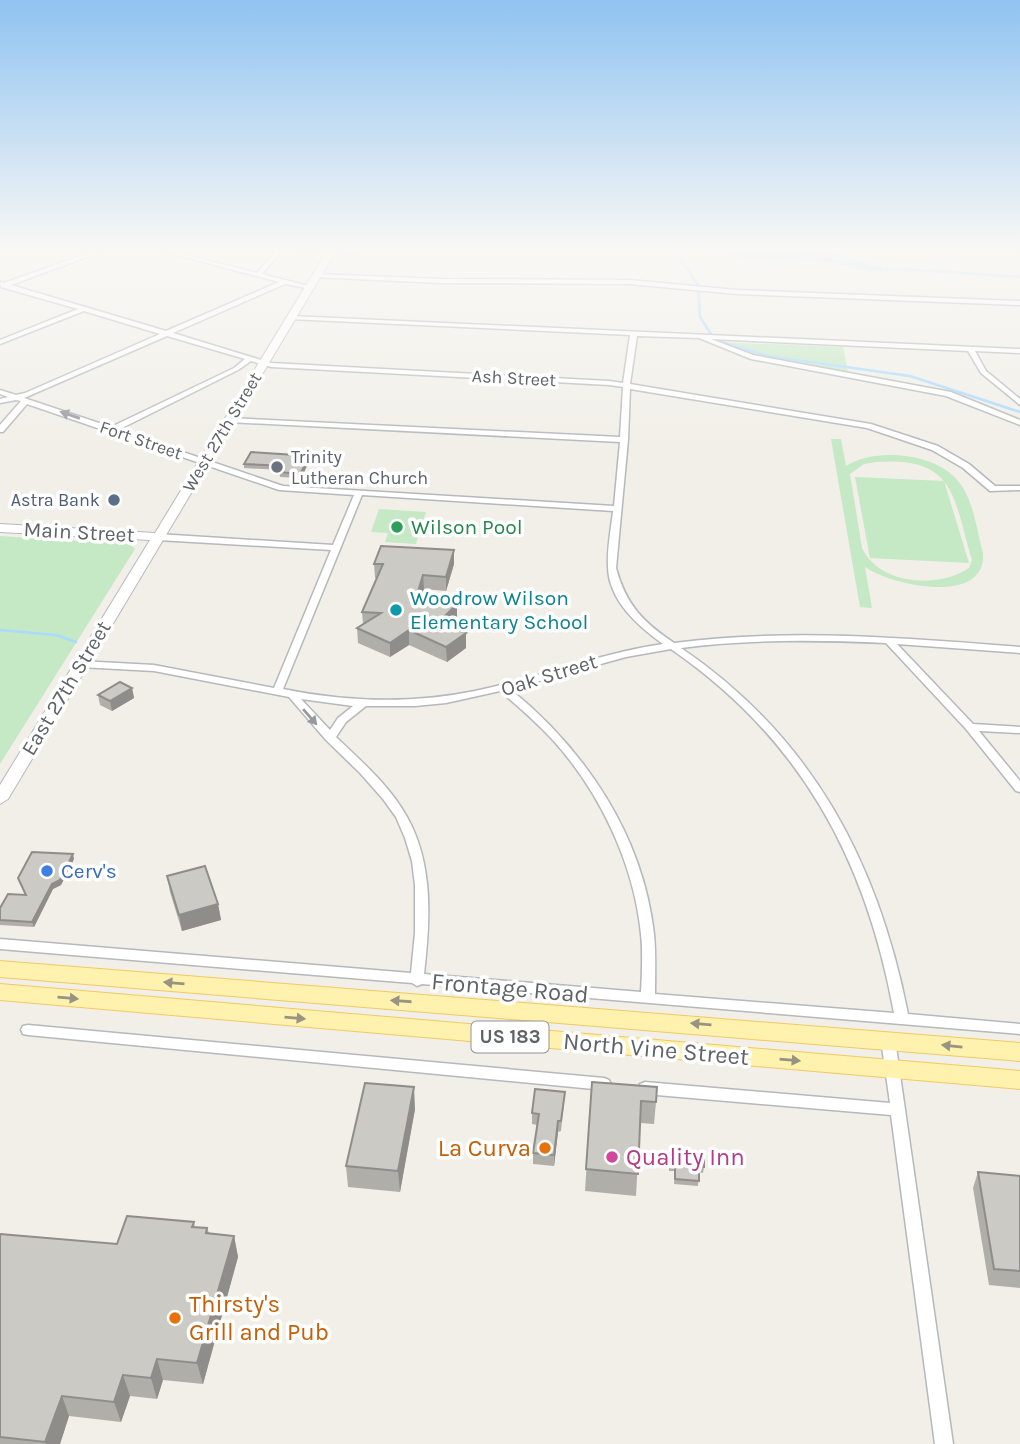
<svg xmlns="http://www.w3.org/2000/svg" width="1020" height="1444" viewBox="0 0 1020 1444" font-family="Karla,sans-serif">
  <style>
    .green { fill: #c5e8c5; fill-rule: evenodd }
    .water { fill: #aadaff }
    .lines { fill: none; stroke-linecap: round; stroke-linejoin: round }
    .stream { stroke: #aadaff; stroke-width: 2.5 }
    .street-casing { stroke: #b5b8bc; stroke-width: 3 }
    .secondary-casing { stroke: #b6babf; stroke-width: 2 }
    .primary-casing { stroke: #f2c960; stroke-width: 2 }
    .street { fill: #fff; fill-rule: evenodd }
    .secondary { fill: #fff; fill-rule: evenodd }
    .primary { fill: #fff2af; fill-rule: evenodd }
    .wall { fill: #afaea9 }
    .shaded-wall { fill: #8f8d8a }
    .building { fill: #cccac5; stroke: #8f8d8a; stroke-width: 2 }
    .oneway { fill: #979a9d }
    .oneway2 { fill: #979581 }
    .worship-dot { fill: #6b7280; stroke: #fff; stroke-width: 2.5 }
    .service-dot { fill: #5c6f8a; stroke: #fff; stroke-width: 2.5 }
    .leisure-dot { fill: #2e9e5b; stroke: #fff; stroke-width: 2.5 }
    .culture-dot { fill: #0f9aa8; stroke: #fff; stroke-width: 2.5 }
    .shop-dot { fill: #3f7fe0; stroke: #fff; stroke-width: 2.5 }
    .food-dot { fill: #e8710a; stroke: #fff; stroke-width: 2.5 }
    .hotel-dot { fill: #d1479c; stroke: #fff; stroke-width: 2.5 }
    .labels { text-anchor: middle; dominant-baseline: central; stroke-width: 7; stroke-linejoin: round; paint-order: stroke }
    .far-street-label { font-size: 18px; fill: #5f6368; stroke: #fff }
    .far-worship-label { font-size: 18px; fill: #5b616d; stroke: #fff; text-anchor: start }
    .far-service-label { font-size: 18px; fill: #4e5e75; stroke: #fff; text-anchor: end }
    .shield { fill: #fff; stroke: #8f9295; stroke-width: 2 }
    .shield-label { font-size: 19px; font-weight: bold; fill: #5f6368 }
    .leisure-label { font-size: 21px; fill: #27864d; stroke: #fff; text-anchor: start }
    .street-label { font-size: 21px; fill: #5f6368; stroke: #fff }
    .culture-label { font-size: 21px; fill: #0d838f; stroke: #fff; text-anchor: start }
    .shop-label { font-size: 21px; fill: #366cbe; stroke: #fff; text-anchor: start }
    .near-street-label { font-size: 24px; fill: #5f6368; stroke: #fff }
    .near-food-label { font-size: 24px; fill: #c56008; stroke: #fff; text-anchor: end }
    .near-hotel-label { font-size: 24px; fill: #b23c85; stroke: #fff; text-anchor: start }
  </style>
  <rect width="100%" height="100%" fill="#f1efe8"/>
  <path class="green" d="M716 342 843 347 848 372 761 357Z
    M831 439H841L846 466C875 447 936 453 958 481 973 498 977 531 983 553 987 606 892 586 865 567L872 608 860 607ZM876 462C956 456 953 497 972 560L969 568C938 589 879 585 862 548L850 474 864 464Z
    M855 477 944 481 969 563 870 558Z
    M379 509 426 512 416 544 385 542 388 533 371 532Z
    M0 536 129 544 135 549 0 764Z"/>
  <path class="water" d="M716 251H825L893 271 872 272 830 262 743 259Z"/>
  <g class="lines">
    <path class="stream" d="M675 251 698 285 700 317 711 334 725 343 768 356 910 376 1020 412
      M701 251 716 252
      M340 254 357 255
      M887 268 1020 277
      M0 630 56 635 76 642"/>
    <defs>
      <path id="street" d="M94 251H103L11 285 166 331 279 282 161 251H172L257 273 276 251H282L262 274 312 287V289L285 284 173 333 271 363 609 381 623 383 630 335 289 319 288 318 291 316 1020 349V353L975 351 986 371 1020 399V405L981 373 968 351 711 339 753 355 951 392 1020 420V425L946 396 751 359 699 338 637 336 630 384 871 424 938 446 969 464 995 486H1020V490L990 491 963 468 932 450 867 428 630 389 628 440 616 568C626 605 643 622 674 643 789 628 905 638 1020 647V653L897 644 973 724 1020 727V733L979 731 1020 781V792L1016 791 966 729 886 643C818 640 749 639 681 648 812 737 878 862 908 1014L1020 1024V1034L422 984 417 986 412 983 0 949V939L411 973 415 933V885L412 861 405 838 396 817 383 799 360 773 326 740 289 697 154 671 80 667 75 664 80 661 154 665 274 688 331 550 158 540 154 537 158 534 333 545 354 495 279 490 27 404 3 432H0V425L21 401 16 400 0 403V399L8 397 0 394V390L16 395 25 393 160 334 84 311 0 344V340L78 309 1 287 0 282 4 283ZM167 336 245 359 234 368 111 427 24 398ZM251 361 271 367 609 385 623 387 620 437 229 418 225 420 229 422 620 442 614 506 283 486 118 430 238 370ZM362 495 613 511C611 529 607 548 608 566 608 600 638 626 663 644 599 653 539 678 475 691 411 704 347 702 283 689ZM671 649C801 739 866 859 894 1013L655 994C655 974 656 954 654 934 643 835 585 750 510 689L626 657ZM500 691C518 706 535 721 551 738 599 790 634 863 641 934 643 953 642 973 641 992L424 974C430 922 434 865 407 817 390 786 361 761 336 737L346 722 366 706H415L446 703ZM301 699 353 706 338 718 330 730Z
        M297 251H331L334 253 331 255Z
        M1014 251H1020V253L1015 252Z
        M317 274 440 279 629 280 737 290 1020 301V305L737 294 629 284 440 283 315 277 314 276Z
        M28 1025 604 1078 609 1080 611 1084 609 1088 604 1090 28 1035 23 1034 21 1030 23 1026Z
        M888 1035 893 1036 895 1040 953 1444H935L891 1115 645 1094 640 1092 638 1088 640 1084 645 1082 890 1103 881 1040 883 1036Z"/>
      <path id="secondary" d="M327 251H336L8 799 0 804V785L150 540 0 532V524L155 533Z"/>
      <path id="primary" d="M0 961 1020 1043V1061L0 977Z
        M0 984 1020 1071V1089L0 1000Z"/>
    </defs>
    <use href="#street" class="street-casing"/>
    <use href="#secondary" class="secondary-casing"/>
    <use href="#primary" class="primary-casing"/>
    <use href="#street" class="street"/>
    <use href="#secondary" class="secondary"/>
    <use href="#primary" class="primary"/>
  </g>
  <path class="wall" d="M310 456V460L301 478 280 477 279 472 281 470 244 468V464Z
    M374 564H454L446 591 424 589 421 596 428 599 457 604V618L449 626 466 648 447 662 409 645 390 657 358 643 357 628 363 624 362 612 377 578H375Z
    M132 688 134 698 112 711 100 705 98 695Z
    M74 859 61 885 53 889 34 927 0 925V908L25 895 18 878Z
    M167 876 218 904 221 920 182 931 170 892Z
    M592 1082 656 1102 654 1124 640 1123 636 1196 585 1191Z
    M564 1103 561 1131 558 1132 554 1166 533 1164V1153L537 1125 532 1124V1113Z
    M415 1109 400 1192 348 1187 346 1166Z
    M670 1150 704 1167 703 1173 699 1172 698 1186 674 1184 675 1171H669Z
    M978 1172 1020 1176V1288L989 1285 973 1188Z
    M194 1222 195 1227 207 1228 209 1233 234 1236 238 1257 203 1384 163 1380 157 1399 130 1396 121 1422 69 1416 60 1444H0V1234L117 1244Z"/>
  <path class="shaded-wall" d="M310 456V460L301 478 300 474Z
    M454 550V564L446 591V577Z
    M423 575 424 589 417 609V595Z
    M457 604V618L439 636V622Z
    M409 630V645L390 657V643Z
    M466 633V648L447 662 446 647Z
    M132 688 134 698 112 711 110 701Z
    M73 854 74 859 61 885 53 889 34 927 32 922 52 884Z
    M218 904 221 920 182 931 179 915Z
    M414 1087 415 1109 400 1192 398 1171Z
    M558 1121V1132L554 1166V1155Z
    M234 1236 238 1257 203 1384 197 1363Z
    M157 1359 163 1380 157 1399 151 1378Z
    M123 1375 130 1396 121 1422 114 1402Z
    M62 1396 69 1416 60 1444H46L45 1442Z"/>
  <path class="building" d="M251 452 310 456 300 474 279 472 283 466 244 464Z
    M381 546 454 550 446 577 423 575 417 595 428 599 449 598 457 604 439 622 466 633 446 647 409 630 390 643 357 628 381 613 362 612 383 564H374Z
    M120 682 132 688 110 701 98 695Z
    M32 852 73 854 60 880 52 884 32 922 0 920V908L8 894 26 895 18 878Z
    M205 866 218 904 179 915 167 876Z
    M592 1082 657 1087 656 1102 641 1101 638 1174 586 1169Z
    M365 1083 414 1087 398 1171 346 1166Z
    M535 1089 565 1092 561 1121H558L554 1155 533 1153 539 1114 532 1113Z
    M670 1150 704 1153V1167H699V1181L675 1179V1166L670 1165Z
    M978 1172 1020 1176V1271L994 1269Z
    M127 1216 194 1222 192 1227 207 1228 206 1233 234 1236 197 1363 157 1359 151 1378 123 1375 114 1402 62 1396 45 1442 0 1437V1234L117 1244Z"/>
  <defs><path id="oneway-solid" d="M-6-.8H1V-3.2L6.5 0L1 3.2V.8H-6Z" transform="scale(1.75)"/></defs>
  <g class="oneway">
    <use href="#oneway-solid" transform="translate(70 415) rotate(-161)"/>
    <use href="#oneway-solid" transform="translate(310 717) rotate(49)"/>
  </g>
  <g class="oneway2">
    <use href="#oneway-solid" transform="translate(174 983) rotate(-175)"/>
    <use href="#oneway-solid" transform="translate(68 998) rotate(5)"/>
    <use href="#oneway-solid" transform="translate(401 1001) rotate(-176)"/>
    <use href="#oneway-solid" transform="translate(295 1018) rotate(5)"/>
    <use href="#oneway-solid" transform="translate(701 1024) rotate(-175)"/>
    <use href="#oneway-solid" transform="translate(952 1046) rotate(-174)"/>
    <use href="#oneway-solid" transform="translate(790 1060) rotate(5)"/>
  </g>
  <linearGradient id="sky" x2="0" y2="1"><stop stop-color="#8fc3f1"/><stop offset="0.55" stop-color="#f9f8f5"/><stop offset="1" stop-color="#f9f8f5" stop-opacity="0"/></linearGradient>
  <rect width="1020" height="453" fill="url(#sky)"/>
  <circle class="worship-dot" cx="277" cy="467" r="7"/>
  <circle class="service-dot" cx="114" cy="500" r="7"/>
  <circle class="leisure-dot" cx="397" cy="527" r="7"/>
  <circle class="culture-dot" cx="396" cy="610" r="7"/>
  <circle class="shop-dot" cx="47" cy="871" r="7"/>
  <g class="food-dot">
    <circle cx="545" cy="1148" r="7"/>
    <circle cx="175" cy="1318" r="7"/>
  </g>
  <circle class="hotel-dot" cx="612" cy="1157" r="7"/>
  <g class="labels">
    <g class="far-street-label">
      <text transform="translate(514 378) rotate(3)">Ash Street</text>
      <text transform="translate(222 432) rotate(-59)">West 27th Street</text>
      <text transform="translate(141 440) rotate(19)">Fort Street</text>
    </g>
    <g class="far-worship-label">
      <text x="291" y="457">Trinity<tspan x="291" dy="21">Lutheran Church</tspan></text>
    </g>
    <g class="far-service-label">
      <text x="100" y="500">Astra Bank</text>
    </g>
    <rect class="shield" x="471.5" y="1021.5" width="77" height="31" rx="5"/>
    <g class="shield-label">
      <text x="510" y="1037">US 183</text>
    </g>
    <g class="leisure-label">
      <text x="411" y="527">Wilson Pool</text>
    </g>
    <g class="street-label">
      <text transform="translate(79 532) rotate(3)">Main Street</text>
      <text transform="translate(549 675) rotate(-17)">Oak Street</text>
      <text transform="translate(66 688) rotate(-59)">East 27th Street</text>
    </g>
    <g class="culture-label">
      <text x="410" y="598">Woodrow Wilson<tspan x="410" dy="24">Elementary School</tspan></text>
    </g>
    <g class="shop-label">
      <text x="61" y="871">Cerv's</text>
    </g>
    <g class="near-street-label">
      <text transform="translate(510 988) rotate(5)">Frontage Road</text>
      <text transform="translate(656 1049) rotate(5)">North Vine Street</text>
    </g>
    <g class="near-food-label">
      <text x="531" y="1148">La Curva</text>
      <text x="189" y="1304" text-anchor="start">Thirsty's<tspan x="189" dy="28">Grill and Pub</tspan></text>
    </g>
    <g class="near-hotel-label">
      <text x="626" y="1157">Quality Inn</text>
    </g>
  </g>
</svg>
